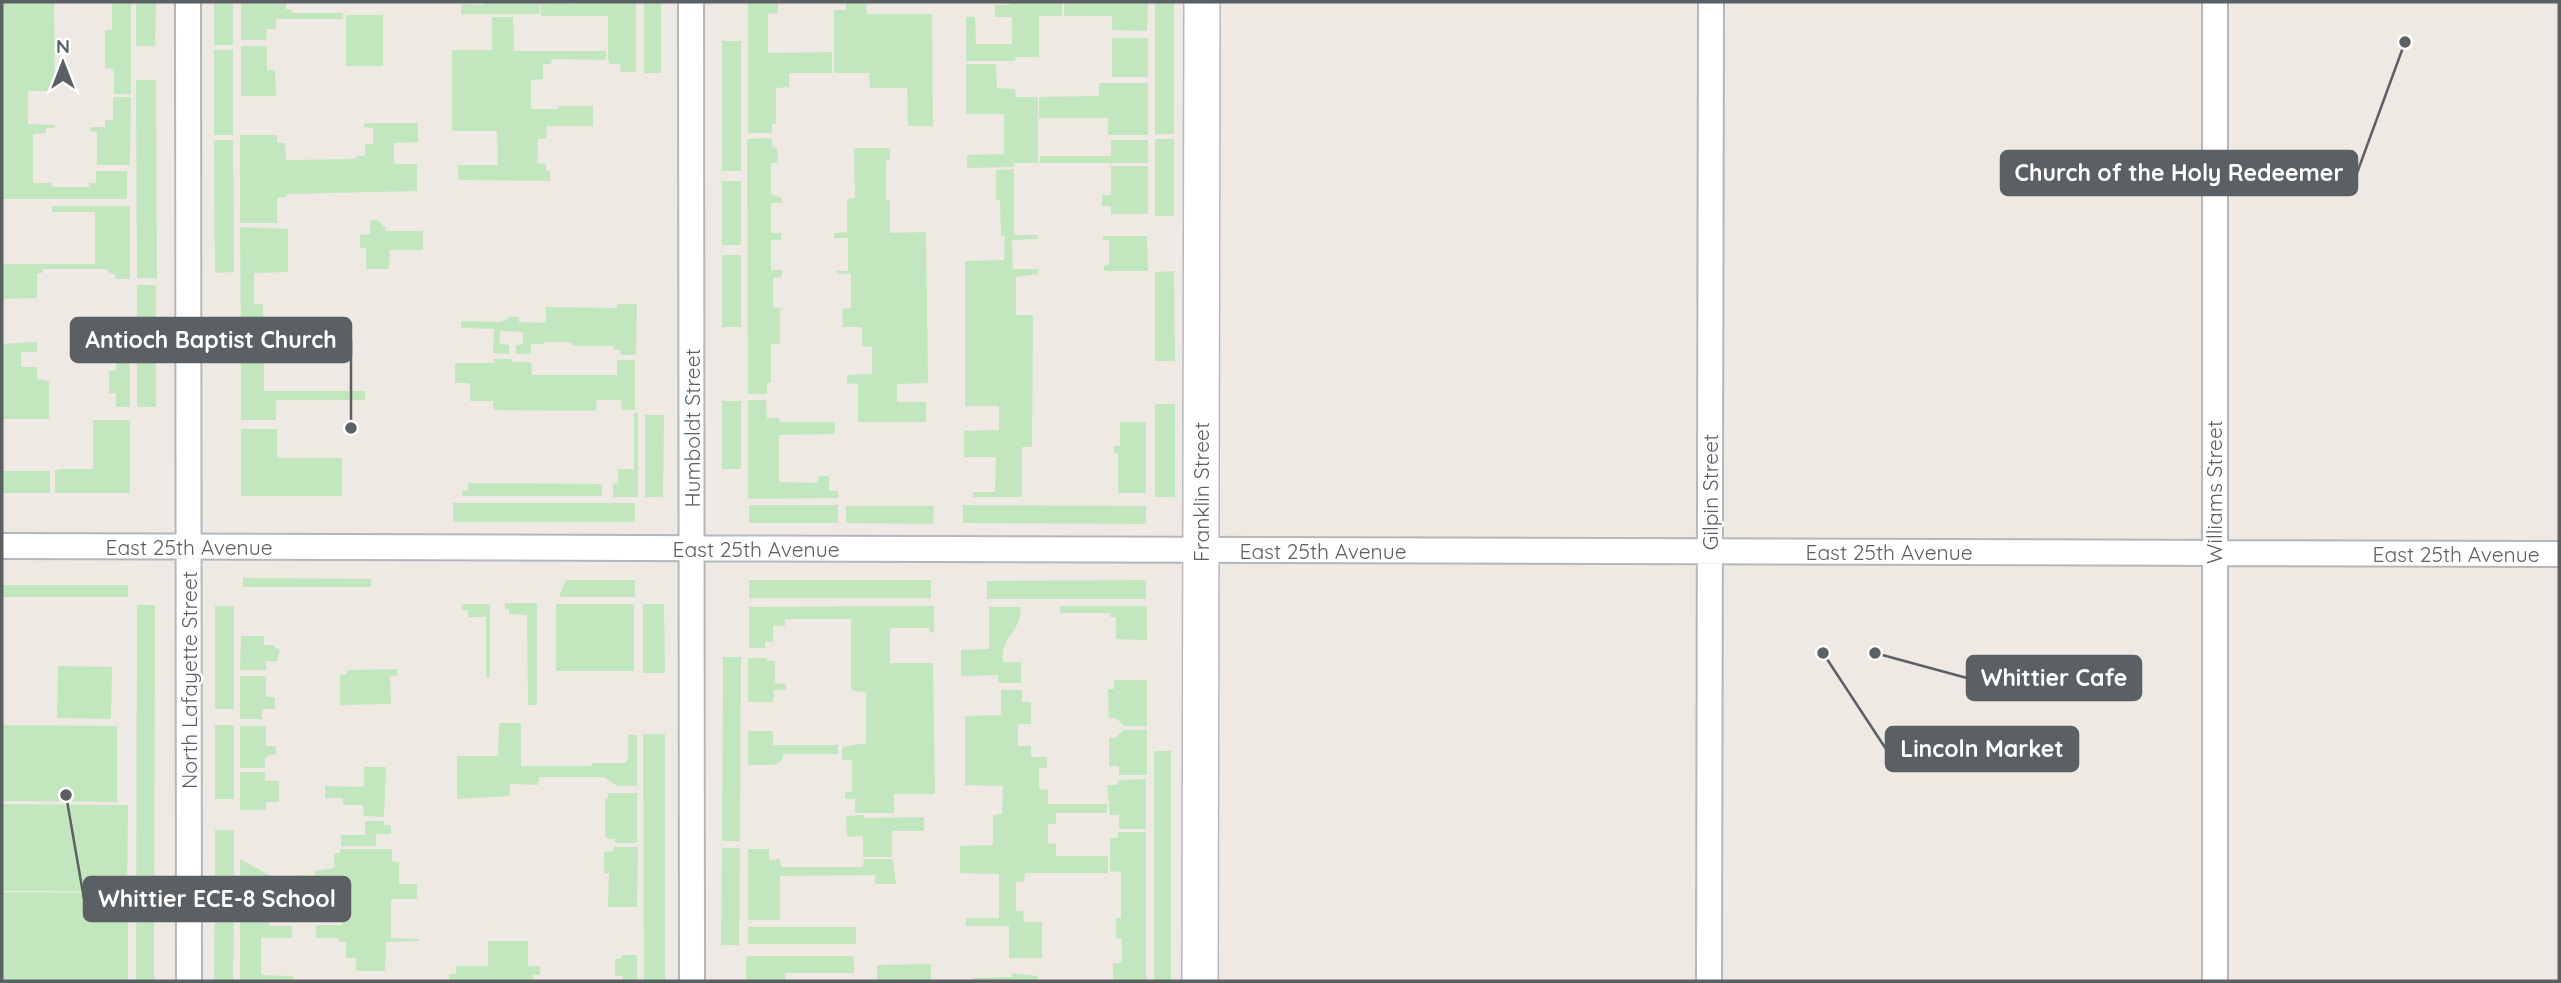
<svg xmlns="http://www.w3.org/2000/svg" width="2561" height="983" viewBox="0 0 2561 983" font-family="Quicksand,sans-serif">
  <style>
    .green { fill: #c2e7be }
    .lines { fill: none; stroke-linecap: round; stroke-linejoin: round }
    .street-casing { stroke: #b3b7bb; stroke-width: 28 }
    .secondary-casing { stroke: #b4b9be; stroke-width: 38 }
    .street { stroke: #fff; stroke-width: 24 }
    .secondary { stroke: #fff; stroke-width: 35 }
    .labels { text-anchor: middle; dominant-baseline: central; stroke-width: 5; stroke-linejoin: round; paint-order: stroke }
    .street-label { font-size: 21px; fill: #5b6064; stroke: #fff }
    .leader { fill: none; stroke: #5b6064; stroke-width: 2.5 }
    .callout-dot { fill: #5b6064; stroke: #fff; stroke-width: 2.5 }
    .callout { fill: #5b6064; stroke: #5b6064; stroke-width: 2.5 }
    .callout-label { font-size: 23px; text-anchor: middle; font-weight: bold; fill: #fff }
  </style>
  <rect width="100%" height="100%" fill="#eeeae3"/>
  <path class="green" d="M2 2H54L55 91H28V124L55 125V128H46V133L33 134V183H51L52 187H89V183H96V171H127V199H2Z
    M112 2H131V94H114V69L105 68V30H112Z
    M136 2H156L155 46H136Z
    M214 2H233V45H214Z
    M241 2H286V9L292 10V13H343V19H276V29H267L266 40H241Z
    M485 2H540V14H461V4L484 5Z
    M576 2H636V72H621L620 64H610L608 59V16H541V3L576 4Z
    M644 2H661V73H644Z
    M748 2H778V13L768 14V53L832 52V73H789V87L776 88V124H772V133H748Z
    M846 2H866L867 14H932L933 126H908L907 88H870L869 73H834V10H846Z
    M1010 2H1062V16H1039V57H1016L1015 61H966V17H975L976 44H1012V17H995V5H1009Z
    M1064 2H1148L1147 31 1112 30V16H1064Z
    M1155 2H1174V134H1155Z
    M346 15H383V66H346Z
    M492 17H513L514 51H606V60L552 59 551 64H543V79L531 80V109H558V106H593V126H547L546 139H538L537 163 546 164V171H550V181L458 180V165H498L497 131H452V50H492Z
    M1112 38H1148V77H1112Z
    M722 41H741V171H722Z
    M241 46H267V70H275L276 96H241Z
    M214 50H233V135H214Z
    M966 64H996L997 88 1015 89 1016 97H1038V163H1014V167L967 168V155L1004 154V114H966Z
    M136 80H156L157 278H137Z
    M1099 83H1148V135H1108V118H1039V97L1099 96Z
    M113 97H131L130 165H97V132L90 131V127H105V120H113Z
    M364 123H418V142L394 143V164H417V191L287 194V197L277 198V223H240V135H277V143H285L286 160 356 159 357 156H365V144H373V128L364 127Z
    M772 138V147L777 148 778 163H771V194L782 198V203H771V233H781V240H771V270H782V277L773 278V307L785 309 780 310V344H771V383H767V394H748L747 139Z
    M1155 139H1174V216H1155Z
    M214 140H233L234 272 215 273Z
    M1111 140H1148V163H1040V156H1111Z
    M854 148H890V160L886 161V200H890V233L926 232 928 383 897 384V402H926V422H858V384L847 383V375L872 374V347L862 346V327H843L842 309 851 308V274H837V271H848V238H834V233L847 232V199L855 198Z
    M1111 166H1148V214H1111V206H1102V195H1111Z
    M1014 169V235H1038V239L1012 240 1013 269H1038V274L1016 277V315H1033L1032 447H1022V497H973V492H995L996 457H964V431L999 430V406H965V261L1004 260 1005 236H1001L1000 200H996V170Z
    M722 181H741V245H722Z
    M52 206H130V279H115V274H109L108 269H43L42 273H37V298L2 299V264H95V212H52Z
    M370 220H377L385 227 386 231H423V250H390L389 269H366V248H360V235L370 234Z
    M240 227 288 229V272L254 273V304H263V335H241Z
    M1103 236H1147L1148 271H1104V265H1109V240H1103Z
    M722 255H741V327H722Z
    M1174 271 1175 361H1155V272Z
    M137 285H156V407H137Z
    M618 304H637L636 355H621L620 350H614V346H574L570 342H544V344H531V354H516V345L523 344V332L500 331 499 344 509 345V354L493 353 494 329 461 328V321L501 322 510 317H519V322L546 323V307L617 308Z
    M109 323H130V407H116V393H109V371H116V344L97 343V332H109Z
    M37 342V352H21V367H37V379L49 381V419H2V344Z
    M494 359H512V362H531L532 375H617V360H635V410H622L621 400H597L596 411 493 410V401H470V383H455V363H494Z
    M241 363H264V391H365V400H276V420H241Z
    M748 400H766L767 418H779L780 422H835V434L779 435V482L818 483V476H829V491H838V498L748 499Z
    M722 401H741V469H722Z
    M1155 404H1175V497H1155Z
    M634 413H638V497H613V484L618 483V469H634Z
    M645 415H664L663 497H645Z
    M93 420H130V493H55V471L59 469H93Z
    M1120 422H1146V493H1118V454L1114 453V446H1120Z
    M277 429V458H342V496H241V429Z
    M2 471H50V493H2Z
    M468 483 602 484V496H462V491H468Z
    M453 503H635V522H453Z
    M749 505H838V523H749Z
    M963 505 1146 506V524L963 523Z
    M846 506H934L933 524 846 523Z
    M243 578 371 579V587H243Z
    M566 580H635V597H559Z
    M749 580H931V598H749Z
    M1146 580V599H987V581Z
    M2 585H128V597H2Z
    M505 603H537V705H528L527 615 509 614V609H505Z
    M462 604H490V677H486V617H468V610H462Z
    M556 604H634V671H556Z
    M643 604H664L665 673H643Z
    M137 605H155L154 981H136Z
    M215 606H234V709H215Z
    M934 606V632L930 633 929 628H890V663H933L935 794H894V813H855V799H845V792H852V760H842V747L866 743V692L853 691 851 688V619H785V626H773V642H765V648H749V607Z
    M1060 606H1147V640L1116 639V617H1110V613H1060Z
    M989 607H1021C1021 635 1001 632 1003 662H1021V683H998V675L961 676V650L989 649Z
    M241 636H264V645H274L275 648 280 649 277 661H266V670H240Z
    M723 657H741L740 841H722Z
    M748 658H767V661H775V683L786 684V690H774L773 702H748Z
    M58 666 112 667 111 719 57 718Z
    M397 669 398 676H390L391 704 340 705V675L347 674V670Z
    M240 676H266V697H275V709H262V719H240Z
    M1114 680H1147V726H1124L1116 718H1109L1108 689H1114Z
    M1001 690H1022V702H1031V724H1018V746H1031V757H1047V768H1039V789L1048 790V804H1107V813H1056V824H1048V843L1056 844V856H1108V873H1025L1024 881 1016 882V911H1023L1024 922H1042V958H1009V926H966V918H999V874L960 873V846L993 845V815L1002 814 1003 786 965 785V716L1001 715Z
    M499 723H521V766H591L592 763H625L628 759V735H637V786H617L604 777H539L538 785 510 784V796L457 799V756H498Z
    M2 725 117 726V802L2 801Z
    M215 725H234V799H215Z
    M240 726H266V746H276V755H269L265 759V768H240Z
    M1123 730H1147V775H1119V766H1109V738H1116Z
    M748 731H773V745H838V754H783L782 760 775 765H748Z
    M643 734H665V981H644Z
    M1154 751H1171V981H1154Z
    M364 767H386L384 817 364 816 363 805H343V798H325V786L364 787Z
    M240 772H265V781H279V802H266V810H240Z
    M1146 779V829H1119V815H1110L1107 785H1118V780Z
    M608 793H637V843H615V839H608L605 836V798H608Z
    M2 804 128 805 127 891H2Z
    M864 815V818L924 817V831H892V857H863V836L847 837 846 816Z
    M365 821H384V825H391V834H376V846H341V835H365Z
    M215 830H234V890L215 889Z
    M1118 832H1146V981H1113V963H1122V939L1116 938V918H1121V872L1110 871V838H1118Z
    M614 847H638L637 907H608L609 873H604V852L614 851Z
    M722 848H740L739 945H721Z
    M340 849H392V861L399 862V884H417V899H391V938L419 939V941L386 942 385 971H356V958H346V942H339L338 938H316V925H342L343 883H296V875L315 876V871L334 868V853H340Z
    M748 849H769V860L780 859 781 867H863L864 859H893L896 884H875V875L780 876V920H748Z
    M240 859 271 876H295V883H269V889H240Z
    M2 892 128 893V981H2Z
    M215 894H234L233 981H214Z
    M240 895H269V926H292V938H261V975L293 976V981H240Z
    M748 927H856V944H748Z
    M488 941H528V966H540V975H533V981H449V974H456V966H488Z
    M622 955H637V981H623V976H615V959L622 958Z
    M746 956H854V973H785V981H746Z
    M931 964V981H877V965Z
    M1012 973 1038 976V981H965L973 980V978L1012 977Z"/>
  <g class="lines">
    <defs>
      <path id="street" d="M188 2 189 981
        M691 2 692 981
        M2215 2V981
        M2 546 2559 554
        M1709 981 1711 2"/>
      <path id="secondary" d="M1200 981 1202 2"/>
    </defs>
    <use href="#street" class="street-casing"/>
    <use href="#secondary" class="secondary-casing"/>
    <use href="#street" class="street"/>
    <use href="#secondary" class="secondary"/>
  </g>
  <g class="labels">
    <g class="street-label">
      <text transform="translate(692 428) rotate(-90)">Humboldt Street</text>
      <text transform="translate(1201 492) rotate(-90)">Franklin Street</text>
      <text transform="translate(1710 492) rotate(-90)">Gilpin Street</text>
      <text transform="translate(2214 492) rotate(-90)">Williams Street</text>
      <text x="189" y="547">East 25th Avenue</text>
      <text x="756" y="549">East 25th Avenue</text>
      <text x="1323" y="551">East 25th Avenue</text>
      <text x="1889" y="552">East 25th Avenue</text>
      <text x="2456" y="554">East 25th Avenue</text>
      <text transform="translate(189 680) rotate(-90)">North Lafayette Street</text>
    </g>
  </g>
  <path class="leader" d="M2405 42L2357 173M351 428L351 340M1875 653L1967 678M1823 653L1886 749M66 795L84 899"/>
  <g class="callout-dot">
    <circle cx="2405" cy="42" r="7"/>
    <circle cx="351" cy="428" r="7"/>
    <circle cx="1875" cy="653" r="7"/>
    <circle cx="1823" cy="653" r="7"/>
    <circle cx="66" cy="795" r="7"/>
  </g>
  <g class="callout">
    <rect x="2001" y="151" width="356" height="44" rx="7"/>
    <rect x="71" y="318" width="280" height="44" rx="7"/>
    <rect x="1967" y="656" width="174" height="44" rx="7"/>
    <rect x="1886" y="727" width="192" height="44" rx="7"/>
    <rect x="84" y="877" width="266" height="44" rx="7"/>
  </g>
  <g class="callout-label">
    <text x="2179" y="181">Church of the Holy Redeemer</text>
    <text x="211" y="348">Antioch Baptist Church</text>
    <text x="2054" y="686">Whittier Cafe</text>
    <text x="1982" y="757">Lincoln Market</text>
    <text x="217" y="907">Whittier ECE-8 School</text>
  </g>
  <rect width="2561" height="983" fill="none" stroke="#5b6064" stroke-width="7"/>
  <g transform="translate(63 63)" stroke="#ffffff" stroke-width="5" paint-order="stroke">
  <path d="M0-5L12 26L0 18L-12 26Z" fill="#5b6064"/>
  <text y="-10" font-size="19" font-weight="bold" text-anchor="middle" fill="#5b6064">N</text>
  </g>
</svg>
